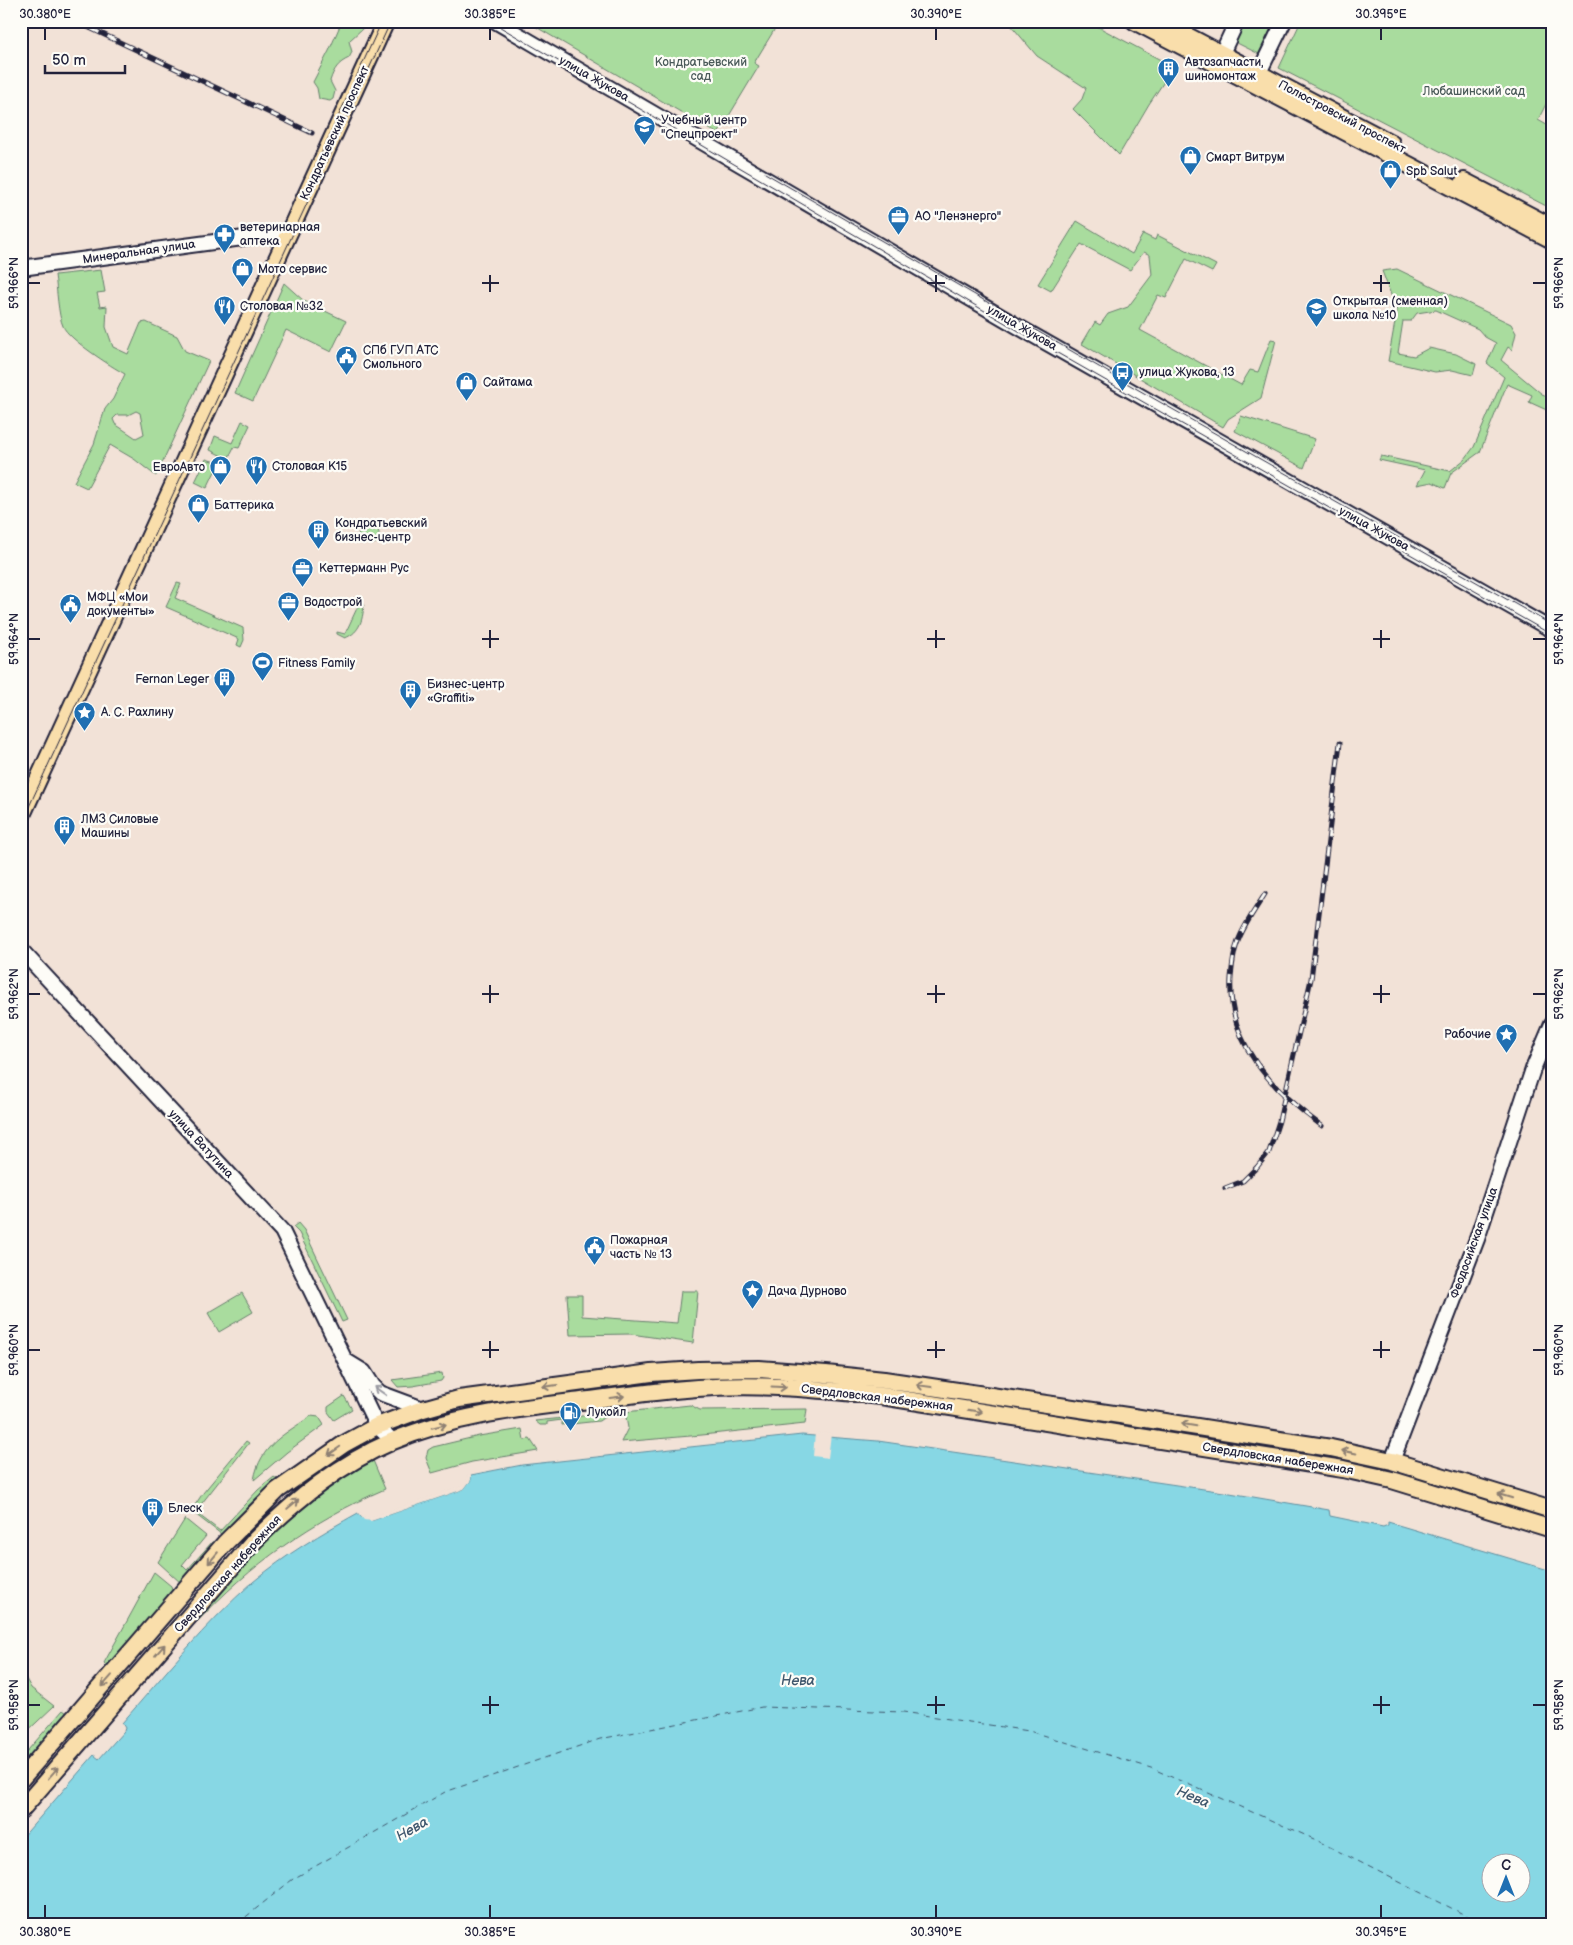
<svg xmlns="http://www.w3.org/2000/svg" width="1573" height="1945" viewBox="0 0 1573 1945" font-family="'Balsamiq Sans',sans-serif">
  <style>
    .green { fill: #a9dc9e; stroke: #667f6c; fill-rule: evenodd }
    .water { fill: #87d7e4; stroke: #5f8fa0; fill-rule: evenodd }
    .pier { fill: #f2e2d7 }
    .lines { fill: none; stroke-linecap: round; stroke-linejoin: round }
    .ferry { stroke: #40586e; stroke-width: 1; stroke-dasharray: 6 5; stroke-linecap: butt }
    .minor-casing { stroke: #22223b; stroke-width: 18 }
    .major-casing { stroke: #22223b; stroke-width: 20 }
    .minor { stroke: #fdfcf7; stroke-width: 14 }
    .major { stroke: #f9deab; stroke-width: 16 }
    .tram { stroke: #22223b; stroke-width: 1 }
    .rail-casing { stroke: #22223b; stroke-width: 5 }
    .rail { stroke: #fdfcf7; stroke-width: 3; stroke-dasharray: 9; stroke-linecap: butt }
    .oneway { stroke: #8e8073 }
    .oneway2 { stroke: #9a9aa2 }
    .ticks { fill: none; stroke: #22223b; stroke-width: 2 }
    .labels { text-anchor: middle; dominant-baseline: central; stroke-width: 4.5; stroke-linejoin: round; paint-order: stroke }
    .park-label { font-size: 12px; fill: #4a5a59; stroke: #fdfcf7 }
    .poi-label { font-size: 12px; fill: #22223b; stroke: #fdfcf7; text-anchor: start }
    .street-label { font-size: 12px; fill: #22223b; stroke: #fdfcf7 }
    .water-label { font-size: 14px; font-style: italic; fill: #40586e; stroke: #fdfcf7 }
    .neatline { fill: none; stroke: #22223b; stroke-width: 2 }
    .ticks-label { font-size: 12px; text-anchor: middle; fill: #22223b }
  </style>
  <rect width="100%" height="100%" fill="#f2e2d7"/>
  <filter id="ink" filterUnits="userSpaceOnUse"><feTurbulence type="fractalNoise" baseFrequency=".02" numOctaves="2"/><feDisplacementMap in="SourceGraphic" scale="10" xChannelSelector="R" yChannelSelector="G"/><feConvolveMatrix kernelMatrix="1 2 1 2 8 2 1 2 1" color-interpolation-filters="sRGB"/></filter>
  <g filter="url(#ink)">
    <path class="green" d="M342 21H361L363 28 349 41 352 52 349 58C338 63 334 69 330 81L335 91 333 99 330 101 319 99 317 88 313 82 329 51Z
      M526 21H779V22L754 63 759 66 718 134Z
      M1012 21H1087L1174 67 1149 104 1119 155 1073 109 1082 99 1086 88 1037 56 1010 24Z
      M1244 21H1277L1261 55 1235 42Z
      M1301 21H1552V92L1538 120 1552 128V209L1279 68Z
      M1077 221 1132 254 1143 234 1155 240 1157 235 1216 265 1212 272 1186 259 1166 298 1158 295 1140 330 1241 385 1250 370 1258 372 1271 339 1276 340 1261 398 1228 419 1223 427 1082 344 1095 322 1100 325 1108 314 1128 307 1152 275 1150 255 1144 252 1130 270 1081 244 1051 291 1038 284Z
      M1397 269 1511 324 1516 333 1512 350 1508 347 1501 360 1542 394 1552 398 1551 412 1529 402 1532 395 1507 384 1480 452 1451 473 1445 488 1432 482 1417 485 1425 470 1379 460 1381 456 1450 471 1465 459 1474 447 1504 377 1487 363 1496 343 1485 337 1478 329 1436 310 1417 313 1411 321H1403L1398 353 1414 356 1429 348 1456 354 1476 364 1473 375 1452 370 1435 372 1388 361 1397 311 1382 271Z
      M101 270 105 292 97 293 100 307 107 306 106 327 113 347 128 354 141 323 146 322 177 336 185 351 209 361 156 476 134 459 110 445 87 488 74 482 94 444 105 409 113 399 125 374C112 367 68 339 63 326 58 315 57 289 55 275ZM136 411 140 413 144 434 136 438 115 424 113 419 117 415H128Z
      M284 283 304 301 346 321 331 352 286 330 253 401 235 393Z
      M1241 416 1315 439 1304 468 1235 431Z
      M242 421 250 425 239 448 234 447 228 459 210 450 215 436 232 443Z
      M206 459 219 463 207 488 195 482Z
      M363 523 378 529C384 549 368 545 356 539Z
      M177 583 181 584 175 598 243 628 244 640 241 647 237 645 239 639 166 607Z
      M353 598 364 603C363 618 361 632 345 638L337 634V632L345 634 358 606 352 602Z
      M298 1223 304 1230 347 1320 342 1322 299 1233 293 1227Z
      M681 1291H698L693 1343 631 1334 570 1335 567 1295H582V1316L677 1323Z
      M242 1293 253 1312 219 1332 208 1313Z
      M442 1373 443 1378 441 1381 413 1386 398 1387 392 1380Z
      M344 1396 352 1409 334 1420 328 1412V1407Z
      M690 1405 700 1410 807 1409 805 1424 702 1435 621 1442 628 1428 625 1412Z
      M610 1413 599 1421 562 1425V1420L547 1422V1425H540L535 1421Z
      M311 1416 319 1417 324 1425 287 1452 254 1480C260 1445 285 1434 311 1416Z
      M522 1429 524 1440 530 1439 538 1451 472 1462 432 1473 426 1458 428 1450 433 1447 479 1436Z
      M246 1441 249 1443 195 1512 220 1531 258 1490 274 1477 277 1479 225 1533 221 1534 191 1511 203 1493Z
      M372 1458 385 1489C313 1520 250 1565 197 1622L193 1619 228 1578 308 1498Z
      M185 1519 206 1536 182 1565 187 1570 213 1541 216 1544 182 1584 158 1562Z
      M154 1572 171 1586 173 1592 109 1668 104 1663Z
      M21 1670 31 1688 54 1706 21 1737Z
      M63 1710 67 1713 21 1766V1758Z"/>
    <path class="water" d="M802 1435 878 1441 1224 1492 1329 1510 1330 1516 1383 1527 1388 1525V1522L1552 1571V1924H21V1839L94 1755 99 1759 124 1731 125 1728 122 1723C164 1675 205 1624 253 1582 285 1555 322 1533 358 1513L361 1517 371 1521 464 1489 471 1480V1475L522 1465ZM1490 1862H1520V1892H1490Z"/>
    <path class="pier" d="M815 1433 831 1434 828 1458 813 1456Z
      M468 1475H471V1480L464 1489 371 1521 364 1520 358 1513 361 1512 365 1518H371L463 1486 467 1482Z"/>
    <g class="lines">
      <path class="ferry" d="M237 1924 293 1879 445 1792 600 1739 762 1707 903 1712 1029 1731 1151 1768 1314 1839 1483 1924"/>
      <defs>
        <path id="minor" d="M495 21 1024 330 1552 630
          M1217 64 1237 21
          M1254 83 1284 21
          M21 268 266 235 286 240
          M21 950 282 1231 377 1426 393 1441
          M346 1361 364 1372 373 1386 380 1393 423 1409
          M1392 1461 1477 1239 1533 1069 1552 1024"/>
        <path id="major" d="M1134 21 1552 240
          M1159 21 1391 143
          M1464 181 1552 227
          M21 817 386 21
          M21 1779 225 1543 278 1490 344 1444 377 1426 423 1409 459 1399 651 1373 698 1370 759 1369 826 1374 884 1380 1127 1416 1331 1448 1392 1461 1552 1510
          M21 1810 256 1539C297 1499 339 1464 393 1441 450 1417 513 1409 573 1402 614 1397 656 1391 697 1388 758 1383 820 1389 881 1396L1343 1469 1392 1480 1552 1529"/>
      </defs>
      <use href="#minor" class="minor-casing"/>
      <use href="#major" class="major-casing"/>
      <use href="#minor" class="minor"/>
      <use href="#major" class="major"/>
      <path class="tram" d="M490 21 1024 334 1552 635
        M765 173 1130 385 1552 625
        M306 187 382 21
        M21 824 391 21"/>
      <defs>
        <path id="rail" d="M75 21 312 133
          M1265 894C1255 910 1243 926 1237 944 1233 955 1232 967 1231 978 1227 1043 1272 1090 1322 1126
          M1225 1188 1243 1181 1257 1167 1269 1152 1279 1121 1311 979 1340 743"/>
      </defs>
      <use href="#rail" class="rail-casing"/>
      <use href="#rail" class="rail"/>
    </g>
    <defs><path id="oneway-shaft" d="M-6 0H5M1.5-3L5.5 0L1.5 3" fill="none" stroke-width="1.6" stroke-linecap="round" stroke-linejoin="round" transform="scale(1.25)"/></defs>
    <g class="oneway">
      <use href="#oneway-shaft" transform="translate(550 1386) rotate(173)"/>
      <use href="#oneway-shaft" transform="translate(924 1386) rotate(-172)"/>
      <use href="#oneway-shaft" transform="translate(779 1387) rotate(3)"/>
      <use href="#oneway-shaft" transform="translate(617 1397) rotate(-7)"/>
      <use href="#oneway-shaft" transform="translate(975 1411) rotate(9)"/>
      <use href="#oneway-shaft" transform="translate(1189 1425) rotate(-171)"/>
      <use href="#oneway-shaft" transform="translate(439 1426) rotate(-14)"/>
      <use href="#oneway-shaft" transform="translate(334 1451) rotate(145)"/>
      <use href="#oneway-shaft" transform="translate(1349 1452) rotate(-168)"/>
      <use href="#oneway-shaft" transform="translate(1505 1496) rotate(-163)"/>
      <use href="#oneway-shaft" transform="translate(293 1504) rotate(-40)"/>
      <use href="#oneway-shaft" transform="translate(213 1558) rotate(130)"/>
      <use href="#oneway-shaft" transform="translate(160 1650) rotate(-49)"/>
      <use href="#oneway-shaft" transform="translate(107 1681) rotate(131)"/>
      <use href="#oneway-shaft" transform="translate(53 1773) rotate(-49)"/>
    </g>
    <use class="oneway2" href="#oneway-shaft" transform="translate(380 1391) rotate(-145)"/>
  </g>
  <path class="ticks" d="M45 28V40M490 28V40M936 28V40M1381 28V40M490 275V292M936 275V292M1381 275V292M28 283H40M482 283H499M927 283H945M1373 283H1390M1533 283H1546M490 630V648M936 630V648M1381 630V648M28 639H40M482 639H499M927 639H945M1373 639H1390M1533 639H1546M490 985V1003M936 985V1003M1381 985V1003M28 994H40M482 994H499M927 994H945M1373 994H1390M1533 994H1546M490 1341V1358M936 1341V1358M1381 1341V1358M28 1350H40M482 1350H499M927 1350H945M1373 1350H1390M1533 1350H1546M490 1696V1714M936 1696V1714M1381 1696V1714M28 1705H40M482 1705H499M927 1705H945M1373 1705H1390M1533 1705H1546M45 1905V1918M490 1905V1918M936 1905V1918M1381 1905V1918"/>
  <defs>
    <symbol id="building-pin" viewBox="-11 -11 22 30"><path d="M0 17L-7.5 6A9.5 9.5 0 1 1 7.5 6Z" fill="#1f6fb2" stroke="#fdfcf7"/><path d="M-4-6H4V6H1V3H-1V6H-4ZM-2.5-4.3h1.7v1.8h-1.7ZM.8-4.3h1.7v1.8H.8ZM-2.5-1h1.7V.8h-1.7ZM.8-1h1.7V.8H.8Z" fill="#fff"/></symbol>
    <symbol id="university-pin" viewBox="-11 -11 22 30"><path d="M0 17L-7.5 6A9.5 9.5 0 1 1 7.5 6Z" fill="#1f6fb2" stroke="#fdfcf7"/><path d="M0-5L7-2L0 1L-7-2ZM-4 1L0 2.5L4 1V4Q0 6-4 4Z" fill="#fff"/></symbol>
    <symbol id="shop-pin" viewBox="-11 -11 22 30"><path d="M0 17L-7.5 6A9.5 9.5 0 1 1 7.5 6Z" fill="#1f6fb2" stroke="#fdfcf7"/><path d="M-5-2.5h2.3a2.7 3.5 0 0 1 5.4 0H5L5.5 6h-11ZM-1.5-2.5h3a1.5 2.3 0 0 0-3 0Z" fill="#fff"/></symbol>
    <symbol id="office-pin" viewBox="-11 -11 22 30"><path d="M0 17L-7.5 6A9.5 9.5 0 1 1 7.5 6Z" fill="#1f6fb2" stroke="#fdfcf7"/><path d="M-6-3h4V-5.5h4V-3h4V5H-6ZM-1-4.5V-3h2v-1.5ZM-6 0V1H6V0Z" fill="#fff"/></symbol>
    <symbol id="pharmacy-pin" viewBox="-11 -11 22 30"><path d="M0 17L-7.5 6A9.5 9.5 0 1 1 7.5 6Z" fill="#1f6fb2" stroke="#fdfcf7"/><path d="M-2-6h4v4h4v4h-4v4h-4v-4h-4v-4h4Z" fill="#fff"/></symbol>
    <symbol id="restaurant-pin" viewBox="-11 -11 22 30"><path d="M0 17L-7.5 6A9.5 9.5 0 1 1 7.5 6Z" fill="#1f6fb2" stroke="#fdfcf7"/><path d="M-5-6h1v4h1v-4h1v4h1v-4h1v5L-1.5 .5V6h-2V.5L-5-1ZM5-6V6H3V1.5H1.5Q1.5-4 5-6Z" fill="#fff"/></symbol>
    <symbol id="school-pin" viewBox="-11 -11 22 30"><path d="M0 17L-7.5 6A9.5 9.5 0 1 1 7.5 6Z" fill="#1f6fb2" stroke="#fdfcf7"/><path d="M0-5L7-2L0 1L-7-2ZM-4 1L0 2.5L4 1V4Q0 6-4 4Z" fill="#fff"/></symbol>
    <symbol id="civic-pin" viewBox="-11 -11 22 30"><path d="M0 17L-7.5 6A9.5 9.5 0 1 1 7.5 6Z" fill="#1f6fb2" stroke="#fdfcf7"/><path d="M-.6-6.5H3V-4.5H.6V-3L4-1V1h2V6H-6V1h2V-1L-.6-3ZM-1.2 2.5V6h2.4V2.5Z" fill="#fff"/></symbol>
    <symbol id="bus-pin" viewBox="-11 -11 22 30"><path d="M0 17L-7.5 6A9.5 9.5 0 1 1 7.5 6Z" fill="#1f6fb2" stroke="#fdfcf7"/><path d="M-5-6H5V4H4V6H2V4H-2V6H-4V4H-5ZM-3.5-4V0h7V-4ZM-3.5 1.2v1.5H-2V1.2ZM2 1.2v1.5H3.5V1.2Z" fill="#fff"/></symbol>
    <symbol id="stadium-pin" viewBox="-11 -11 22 30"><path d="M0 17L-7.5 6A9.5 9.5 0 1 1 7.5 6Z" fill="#1f6fb2" stroke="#fdfcf7"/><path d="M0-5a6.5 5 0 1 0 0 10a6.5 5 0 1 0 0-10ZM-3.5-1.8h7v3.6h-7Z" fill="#fff"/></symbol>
    <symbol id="sight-pin" viewBox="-11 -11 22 30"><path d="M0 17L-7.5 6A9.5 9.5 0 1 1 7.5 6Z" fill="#1f6fb2" stroke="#fdfcf7"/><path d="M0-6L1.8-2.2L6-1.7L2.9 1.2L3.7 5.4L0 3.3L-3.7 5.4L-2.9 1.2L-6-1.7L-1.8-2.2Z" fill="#fff"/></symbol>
    <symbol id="fuel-pin" viewBox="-11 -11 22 30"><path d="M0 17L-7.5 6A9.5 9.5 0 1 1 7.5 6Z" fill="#1f6fb2" stroke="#fdfcf7"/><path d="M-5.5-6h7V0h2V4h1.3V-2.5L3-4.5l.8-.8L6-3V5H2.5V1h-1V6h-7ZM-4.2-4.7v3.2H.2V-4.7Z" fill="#fff"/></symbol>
  </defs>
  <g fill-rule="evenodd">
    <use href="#building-pin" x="1156" y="56" width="25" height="34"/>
    <use href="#university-pin" x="632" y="114" width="25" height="34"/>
    <use href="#shop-pin" x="1178" y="144" width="25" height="34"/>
    <use href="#shop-pin" x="1378" y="158" width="25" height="34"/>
    <use href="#office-pin" x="886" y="204" width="25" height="34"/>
    <use href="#pharmacy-pin" x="212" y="222" width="25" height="34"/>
    <use href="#shop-pin" x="230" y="256" width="25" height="34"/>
    <use href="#restaurant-pin" x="212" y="294" width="25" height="34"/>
    <use href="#school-pin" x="1304" y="296" width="25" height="34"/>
    <use href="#civic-pin" x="334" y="344" width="25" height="34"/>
    <use href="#bus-pin" x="1110" y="360" width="25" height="34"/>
    <use href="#shop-pin" x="454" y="370" width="25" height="34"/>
    <use href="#restaurant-pin" x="244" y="454" width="25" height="34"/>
    <use href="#shop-pin" x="208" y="454" width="25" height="34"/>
    <use href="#shop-pin" x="186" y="492" width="25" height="34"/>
    <use href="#building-pin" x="306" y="518" width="25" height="34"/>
    <use href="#office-pin" x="290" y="556" width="25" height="34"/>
    <use href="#office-pin" x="276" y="590" width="25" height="34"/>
    <use href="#civic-pin" x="58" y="592" width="25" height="34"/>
    <use href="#stadium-pin" x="250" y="650" width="25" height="34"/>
    <use href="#building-pin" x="212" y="666" width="25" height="34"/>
    <use href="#building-pin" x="398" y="678" width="25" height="34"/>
    <use href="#sight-pin" x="72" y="700" width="25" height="34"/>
    <use href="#building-pin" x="52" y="814" width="25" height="34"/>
    <use href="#sight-pin" x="1494" y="1022" width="25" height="34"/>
    <use href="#civic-pin" x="582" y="1234" width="25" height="34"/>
    <use href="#sight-pin" x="740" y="1278" width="25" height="34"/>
    <use href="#fuel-pin" x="558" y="1400" width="25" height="34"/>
    <use href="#building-pin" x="140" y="1496" width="25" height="34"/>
  </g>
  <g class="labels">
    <g class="park-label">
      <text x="701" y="62">Кондратьевский<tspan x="701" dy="14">сад</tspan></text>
      <text x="1474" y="91">Любашинский сад</text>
    </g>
    <g class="poi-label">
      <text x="1185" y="62">Автозапчасти,<tspan x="1185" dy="14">шиномонтаж</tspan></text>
      <text x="661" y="120">Учебный центр<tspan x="661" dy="14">"Спецпроект"</tspan></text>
      <text x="1206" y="157">Смарт Витрум</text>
      <text x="1406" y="171">Spb Salut</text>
      <text x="915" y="216">АО "Ленэнерго"</text>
      <text x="240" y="227">ветеринарная<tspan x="240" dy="14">аптека</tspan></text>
      <text x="258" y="269">Мото сервис</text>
      <text x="1333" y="301">Открытая (сменная)<tspan x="1333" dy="14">школа №10</tspan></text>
      <text x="240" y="306">Столовая №32</text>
      <text x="363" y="350">СПб ГУП АТС<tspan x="363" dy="14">Смольного</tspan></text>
      <text x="1139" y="372">улица Жукова, 13</text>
      <text x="483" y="382">Сайтама</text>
      <text x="272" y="466">Столовая К15</text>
      <text x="205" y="467" text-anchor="end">ЕвроАвто</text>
      <text x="214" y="505">Баттерика</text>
      <text x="335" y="523">Кондратьевский<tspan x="335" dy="14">бизнес-центр</tspan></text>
      <text x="319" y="568">Кеттерманн Рус</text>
      <text x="87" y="597">МФЦ «Мои<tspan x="87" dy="14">документы»</tspan></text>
      <text x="304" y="602">Водострой</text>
      <text x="278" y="663">Fitness Family</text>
      <text x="209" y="679" text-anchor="end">Fernan Leger</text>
      <text x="427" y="684">Бизнес-центр<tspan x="427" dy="14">«Graffiti»</tspan></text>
      <text x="101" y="712">А. С. Рахлину</text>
      <text x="81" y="819">ЛМЗ Силовые<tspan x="81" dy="14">Машины</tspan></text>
      <text x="1491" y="1034" text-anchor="end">Рабочие</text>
      <text x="610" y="1240">Пожарная<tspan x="610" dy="14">часть № 13</tspan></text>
      <text x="768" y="1291">Дача Дурново</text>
      <text x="587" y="1412">Лукойл</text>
      <text x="168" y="1508">Блеск</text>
    </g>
    <g class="street-label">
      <text transform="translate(594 79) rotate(30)">улица Жукова</text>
      <text transform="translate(1342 117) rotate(28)">Полюстровский проспект</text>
      <text transform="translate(335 133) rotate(-65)">Кондратьевский проспект</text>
      <text transform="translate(139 252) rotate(-8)">Минеральная улица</text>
      <text transform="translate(1022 328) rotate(30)">улица Жукова</text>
      <text transform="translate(1374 529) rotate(29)">улица Жукова</text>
      <text transform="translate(201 1144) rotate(47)">улица Ватутина</text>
      <text transform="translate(1474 1243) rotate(-70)">Феодосийская улица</text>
      <text transform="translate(877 1398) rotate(7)">Свердловская набережная</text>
      <text transform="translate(1278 1459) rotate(9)">Свердловская набережная</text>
      <text transform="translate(228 1574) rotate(-48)">Свердловская набережная</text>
    </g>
    <g class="water-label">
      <text x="798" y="1680">Нева</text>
      <text transform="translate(1193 1797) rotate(23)">Нева</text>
      <text transform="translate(412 1829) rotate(-30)">Нева</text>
    </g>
  </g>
  <rect width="1573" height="1945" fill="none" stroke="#fdfcf7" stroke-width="55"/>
  <g transform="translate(1506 1878)"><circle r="24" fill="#fdfcf7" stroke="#a5a5ac"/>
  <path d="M0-4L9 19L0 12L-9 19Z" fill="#1f6fb2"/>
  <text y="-8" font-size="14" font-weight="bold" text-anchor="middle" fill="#22223b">С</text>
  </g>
  <path d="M45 65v8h80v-8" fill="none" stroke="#22223b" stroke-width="2.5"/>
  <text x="52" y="65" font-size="15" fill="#22223b" stroke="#fdfcf7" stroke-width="4" paint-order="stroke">50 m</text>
  <rect x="28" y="28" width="1518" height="1890" class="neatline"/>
  <g class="ticks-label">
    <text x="45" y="18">30.380°E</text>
    <text x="490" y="18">30.385°E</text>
    <text x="936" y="18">30.390°E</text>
    <text x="1381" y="18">30.395°E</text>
    <text transform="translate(14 283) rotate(-90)" y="4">59.966°N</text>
    <text transform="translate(1559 283) rotate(-90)" y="4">59.966°N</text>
    <text transform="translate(14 639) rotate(-90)" y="4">59.964°N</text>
    <text transform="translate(1559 639) rotate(-90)" y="4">59.964°N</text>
    <text transform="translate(14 994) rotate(-90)" y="4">59.962°N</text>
    <text transform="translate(1559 994) rotate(-90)" y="4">59.962°N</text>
    <text transform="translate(14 1350) rotate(-90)" y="4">59.960°N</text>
    <text transform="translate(1559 1350) rotate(-90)" y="4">59.960°N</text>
    <text transform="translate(14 1705) rotate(-90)" y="4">59.958°N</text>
    <text transform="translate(1559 1705) rotate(-90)" y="4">59.958°N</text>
    <text x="45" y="1936">30.380°E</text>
    <text x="490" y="1936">30.385°E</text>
    <text x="936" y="1936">30.390°E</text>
    <text x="1381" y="1936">30.395°E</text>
  </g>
</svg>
